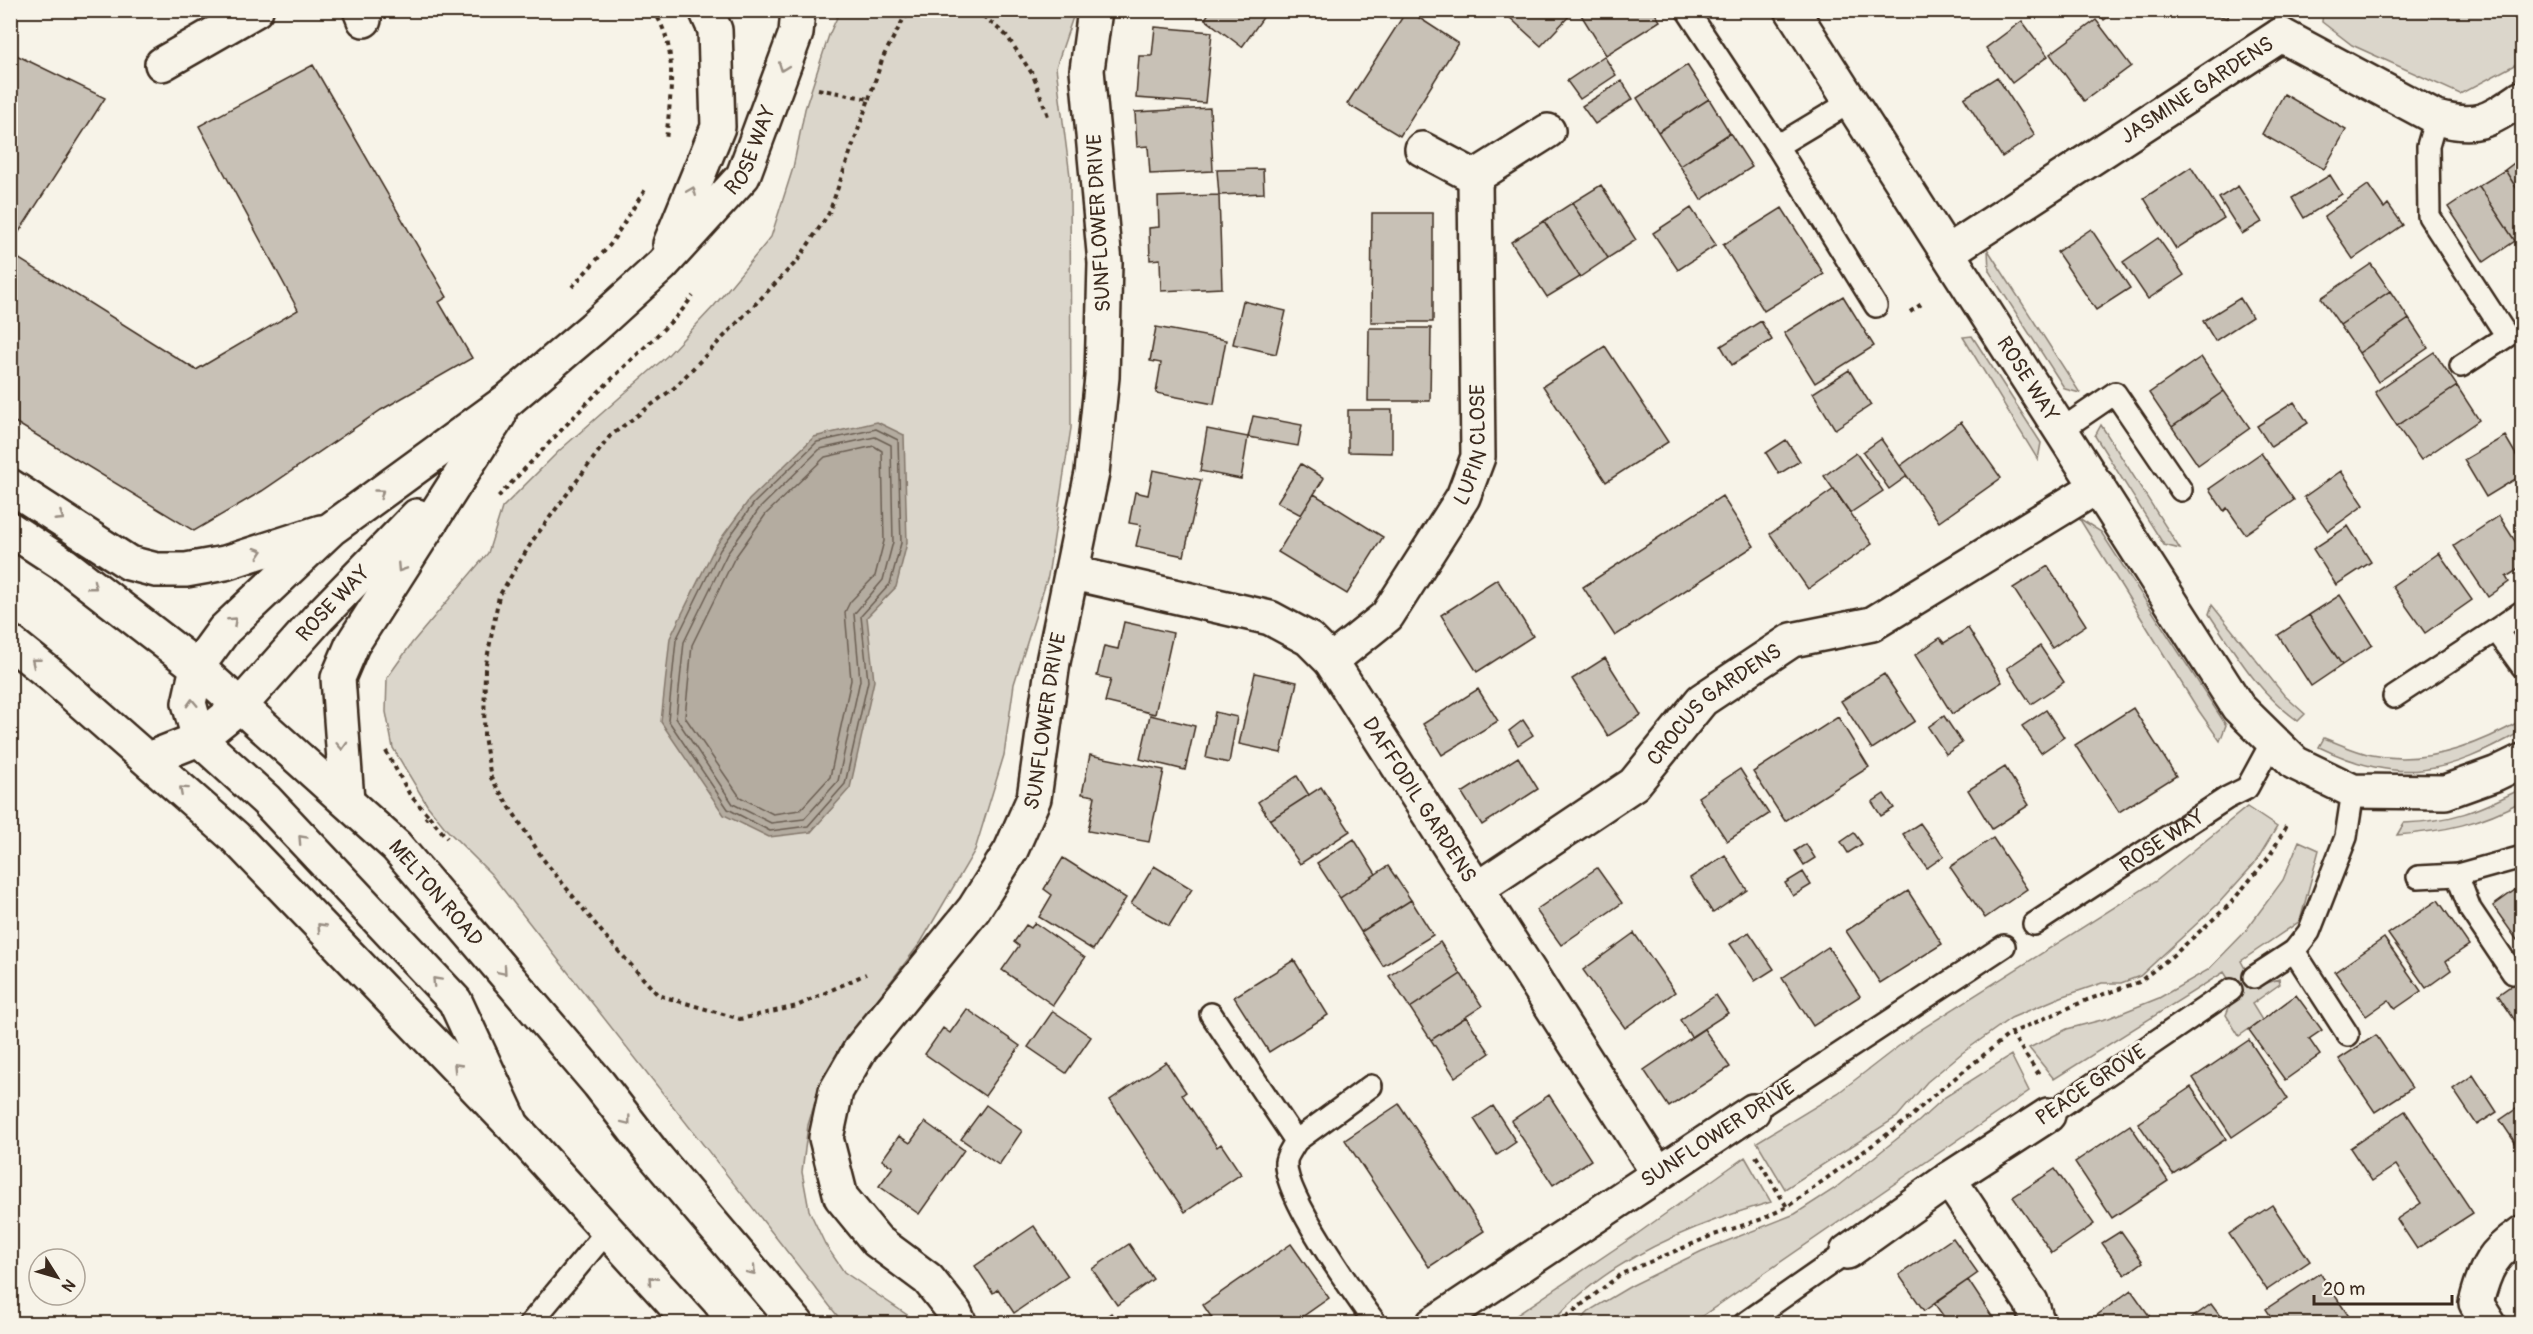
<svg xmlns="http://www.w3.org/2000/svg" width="2533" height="1334" viewBox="0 0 2533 1334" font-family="Pangolin,sans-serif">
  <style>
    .green { fill: #dbd6cb; stroke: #8b8074; stroke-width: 1.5 }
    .water { fill: #b4aca0; stroke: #84786c; stroke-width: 1.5 }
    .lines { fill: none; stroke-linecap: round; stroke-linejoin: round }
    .shore { stroke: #6b5e52; stroke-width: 1.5 }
    .building { fill: #c8c1b6; stroke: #3b2a1e; stroke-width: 1.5 }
    .service-casing { stroke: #3b2a1e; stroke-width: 26 }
    .minor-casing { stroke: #3b2a1e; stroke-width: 38 }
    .primary-casing { stroke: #3b2a1e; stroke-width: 38 }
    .path { stroke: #3b2a1e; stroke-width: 4; stroke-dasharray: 4.5 4.5; stroke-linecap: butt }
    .service { stroke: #f7f3e8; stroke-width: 21 }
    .minor { stroke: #f7f3e8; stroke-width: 33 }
    .primary { stroke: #f7f3e8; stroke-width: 33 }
    .oneway { stroke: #998e83 }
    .labels { text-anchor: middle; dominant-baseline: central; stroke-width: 6; stroke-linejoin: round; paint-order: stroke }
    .street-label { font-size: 21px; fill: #3b2a1e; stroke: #f7f3e8 }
  </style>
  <rect width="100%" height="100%" fill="#f7f3e8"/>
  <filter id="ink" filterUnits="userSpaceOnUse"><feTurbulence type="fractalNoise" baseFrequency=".0167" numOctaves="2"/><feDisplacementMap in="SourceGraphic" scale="12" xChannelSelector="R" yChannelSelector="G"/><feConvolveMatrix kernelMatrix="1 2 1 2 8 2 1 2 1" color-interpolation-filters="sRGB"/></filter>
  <g filter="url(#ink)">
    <path class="green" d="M840 11H1075L1056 67 1070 176 1071 428 1048 576 1014 684 1004 755 975 850 921 942 857 1026 820 1086 808 1125 802 1172 809 1210 825 1244 844 1272 919 1323H843L491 874 446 829 427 805 393 748 386 712 387 678 412 643 488 553 502 508 560 450 667 356 714 306 771 237 793 168 805 109 829 35Z
      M2323 11H2522V61L2460 94 2352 45 2322 22Z
      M1988 250 2080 393 2065 389 1989 271Z
      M1972 336 2041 443 2038 460 1963 337Z
      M2101 425 2180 549 2164 545 2095 436Z
      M2079 518 2101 532 2226 725 2220 741 2199 711Z
      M2212 605 2284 695 2305 714 2298 721C2256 690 2238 657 2209 614Z
      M2522 720V731C2447 774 2400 786 2319 747L2324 738C2340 744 2356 752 2372 755 2425 766 2477 746 2522 720Z
      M2519 790 2522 791V801C2480 824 2445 831 2397 835L2404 823C2454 821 2476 811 2519 790Z
      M2247 807 2277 827 2255 863 2217 905 2140 976 2121 983H2102L2061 997 2011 1018 1962 1053 1927 1082 1897 1117 1785 1189 1757 1142 1838 1093 1917 1032 2156 881Z
      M2299 841 2319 850 2300 921 2241 961 2255 987 2279 979 2280 984 2252 1004 2262 1020 2239 1036 2226 1015 2230 1005 2240 997 2224 972 2054 1079 2029 1048 2067 1029 2109 1018 2159 998 2208 970 2244 933 2283 880Z
      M2011 1055 2029 1091 1692 1323H1577L1592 1309 1631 1286 1702 1251 1795 1214 1834 1189 1918 1122 1945 1097Z
      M1745 1157 1771 1202C1694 1224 1605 1260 1552 1323H1505L1637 1234Z"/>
    <path class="water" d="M877 422 904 435 907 543 896 587 867 617 874 681 850 788 811 832 769 837 724 815 661 722 670 638 715 547 749 500 814 437Z"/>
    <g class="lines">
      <path class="shore" d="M876 429 898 440 901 543 890 584 861 616 868 681 845 784 808 826 770 831 728 809 668 720 676 640 720 550 754 503 817 442Z
        M875 437 891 445 893 542 883 580 854 614 860 680 838 781 804 819 771 823 733 804 676 718 684 642 727 554 759 509 820 449Z
        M874 446 882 451 884 541 875 576 850 602 845 612 851 680 830 777 800 810 773 814 740 797 685 717 692 645 734 559 766 514 825 457Z"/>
    </g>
    <path class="building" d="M1211 10H1266L1267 12 1242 47 1205 19Z
      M1407 10 1458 43 1400 136 1347 104Z
      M1513 10H1567L1571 14 1541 46 1508 16Z
      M1578 10H1653L1660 21 1606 55Z
      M2097 10H2118L2104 20Z
      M2193 10H2229L2228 18Z
      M2096 20 2131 66 2084 101 2050 54Z
      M2022 21 2048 56 2012 83 1986 48Z
      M1155 27 1212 32 1205 103 1136 98 1139 56H1152Z
      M10 52 105 98 10 246Z
      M1604 56 1616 75 1580 99 1567 81Z
      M313 65 447 297 439 302 472 358 381 410 262 491 194 531 10 419V253L196 370 298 310 199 126Z
      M1687 65 1709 99 1658 132 1637 98Z
      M1997 77 2035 135 2002 157 1964 98Z
      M1622 81 1633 99 1595 124 1582 106Z
      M2284 94 2346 130 2324 169 2262 134Z
      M1709 99 1730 133 1680 166 1658 132Z
      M1210 108 1213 171 1150 174 1148 146 1137 147 1135 112Z
      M1730 133 1752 167 1701 200 1680 166Z
      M2522 157V197L2505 170Z
      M2191 167 2224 218 2176 249 2144 198Z
      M1263 169 1264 193 1219 195 1217 170Z
      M2505 170 2522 197V236L2515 241 2479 186Z
      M2330 175 2342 194 2304 218 2292 198Z
      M1601 185 1636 240 1608 258 1572 203Z
      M2368 185 2384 208 2388 204 2403 225 2353 259 2324 216Z
      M2238 186 2262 222 2242 234 2219 198Z
      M2479 186 2515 241 2484 262 2448 207Z
      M1219 195 1222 288 1161 291 1160 259 1150 260 1149 228 1159 227 1158 197Z
      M1572 203 1608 258 1580 277 1544 221Z
      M1691 208 1716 245 1678 270 1653 233Z
      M1782 208 1824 274 1764 311 1723 245Z
      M1372 213H1433V322H1371Z
      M1544 221 1580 277 1547 297 1511 242Z
      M2091 229 2130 288 2096 310 2057 252Z
      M2158 238 2184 275 2148 299 2123 262Z
      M2371 264 2390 291 2340 325 2321 298Z
      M2390 291 2409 319 2359 353 2340 325Z
      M1843 296 1874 346 1815 383 1784 333Z
      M2240 298 2252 317 2215 341 2203 321Z
      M1243 301 1286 311 1276 354 1233 344Z
      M2409 319 2428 348 2378 382 2359 353Z
      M1761 321 1772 340 1732 365 1721 346Z
      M1156 327 1226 340 1214 404 1156 393 1161 363 1150 361Z
      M1369 328H1431L1430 401H1368Z
      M1605 346 1668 442 1606 482 1543 386Z
      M2434 352 2457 386 2397 426 2375 392Z
      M2201 357 2224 391 2172 427 2149 393Z
      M1849 370 1871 405 1835 429 1813 393Z
      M2457 386 2479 420 2421 460 2397 426Z
      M2224 391 2250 428 2198 465 2172 427Z
      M2294 402 2308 423 2271 447 2257 426Z
      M1348 410H1392V453L1348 452Z
      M1253 416 1302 425 1298 446 1248 437Z
      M1961 422 2001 478 1939 522 1900 466Z
      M1207 429 1248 437 1241 479 1200 471Z
      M2505 436 2522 465V475L2486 497 2464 460Z
      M1881 439 1907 476 1889 489 1863 452Z
      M1786 440 1800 461 1779 474 1766 453Z
      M1856 453 1883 491 1850 513 1824 476Z
      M2261 453 2294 500 2245 534 2227 508 2224 511 2209 489Z
      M1301 464 1324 478 1301 515 1277 502Z
      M1153 470 1201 480 1184 556 1136 546 1141 525 1129 523 1135 492 1148 495Z
      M2341 471 2364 505 2328 531 2304 497Z
      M1834 489 1872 544 1808 589 1770 534Z
      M1314 494 1383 537 1347 594 1278 552Z
      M1722 496 1754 546 1615 636 1583 587Z
      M2499 516 2522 552V567L2506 577 2509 582 2488 597 2454 546Z
      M2348 526 2371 562 2336 585 2313 549Z
      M2439 553 2472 600 2425 633 2392 586Z
      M2048 566 2086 625 2052 648 2013 588Z
      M1497 579 1533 636 1477 672 1441 615Z
      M2340 595 2372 645 2342 665 2309 615Z
      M2309 615 2342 665 2311 686 2278 635Z
      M1124 622 1173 633 1155 714 1105 702 1111 679 1097 676 1104 646 1118 649Z
      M1968 628 2002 682 1952 714 1915 655 1940 638 1944 643Z
      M2040 646 2064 682 2031 704 2007 668Z
      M1605 658 1641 715 1608 736 1572 679Z
      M1255 673 1297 682 1281 753 1239 744Z
      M1884 674 1915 721 1872 749 1841 701Z
      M1478 689 1498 721 1442 755 1423 724Z
      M2133 708 2176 776 2119 812 2075 745Z
      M2046 710 2064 737 2041 753 2022 726Z
      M1215 712 1237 717 1229 763 1206 758Z
      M1150 715 1195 726 1185 770 1140 759Z
      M1944 716 1962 743 1946 754 1928 727Z
      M1838 717 1869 767 1785 821 1753 772Z
      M1523 720 1533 735 1518 745 1509 731Z
      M1090 755 1164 770 1149 842 1088 831 1095 796 1082 794Z
      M1518 757 1538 789 1482 825 1462 793Z
      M2005 767 2029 805 1992 829 1968 790Z
      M1740 769 1769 814 1727 841 1698 797Z
      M1297 776 1309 795 1270 820 1258 802Z
      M1321 787 1350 831 1300 864 1270 820Z
      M1884 794 1894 808 1881 816 1872 802Z
      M1920 823 1944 856 1927 868 1903 834Z
      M1854 833 1862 844 1848 853 1841 842Z
      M1993 838 2027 889 1985 918 1950 867Z
      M1354 839 1376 874 1340 898 1317 863Z
      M1806 844 1815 858 1804 865 1795 851Z
      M1725 855 1747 890 1713 913 1690 878Z
      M1063 858 1126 898 1093 950 1039 917 1052 895 1044 889Z
      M1154 866 1192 889 1169 926 1131 904Z
      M1388 866 1411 900 1361 932 1340 898Z
      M1597 868 1622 903 1561 945 1536 910Z
      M1803 872 1811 885 1793 896 1785 883Z
      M2522 885V937L2517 940 2493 906Z
      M1908 891 1942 944 1880 983 1846 931Z
      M1411 900 1433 935 1383 966 1361 932Z
      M2438 900 2469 945 2446 961 2451 970 2426 988 2388 934Z
      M1035 923 1085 958 1053 1005 1002 970 1019 946 1014 942 1026 925 1031 928Z
      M1749 932 1774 969 1755 981 1730 944Z
      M1634 933 1675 992 1625 1028 1583 970Z
      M2384 938 2421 991 2395 1009 2389 1000 2366 1016 2335 972Z
      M1440 942 1461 974 1410 1008 1389 976Z
      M1828 947 1860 996 1813 1026 1782 978Z
      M1294 960 1328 1015 1269 1052 1234 997Z
      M1461 974 1482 1006 1431 1040 1410 1008Z
      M2522 978V1031L2498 995Z
      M1716 995 1728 1013 1691 1037 1680 1020Z
      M2296 995 2322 1030 2309 1039 2320 1055 2285 1080 2249 1030Z
      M967 1009 1020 1046 985 1096 925 1054 943 1028 950 1033Z
      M1053 1011 1091 1037 1066 1073 1028 1047Z
      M1466 1017 1490 1053 1455 1077 1431 1040Z
      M1704 1029 1730 1067 1669 1107 1644 1070Z
      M2376 1035 2412 1088 2375 1112 2339 1059Z
      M2249 1040 2288 1099 2232 1137 2193 1078Z
      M1166 1062 1186 1092 1182 1095 1217 1147 1221 1144 1241 1174 1185 1212 1110 1100Z
      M2473 1075 2497 1112 2477 1125 2453 1089Z
      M2191 1087 2226 1139 2173 1174 2138 1123Z
      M1549 1095 1591 1160 1553 1185 1511 1121Z
      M1399 1104 1484 1231 1429 1267 1345 1140Z
      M986 1105 1022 1131 999 1165 961 1139Z
      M2522 1105V1153L2500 1120Z
      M1493 1106 1516 1142 1497 1155 1474 1119Z
      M2405 1111 2473 1213 2417 1249 2397 1219 2421 1203 2396 1165 2372 1181 2350 1148Z
      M925 1122 964 1150 919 1214 879 1186 893 1167 882 1160 899 1136 910 1143Z
      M2130 1125 2168 1181 2112 1218 2075 1162Z
      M2055 1169 2094 1224 2052 1253 2013 1197Z
      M2272 1205 2310 1261 2267 1290 2229 1234Z
      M1034 1226 1068 1276 1014 1313 998 1289 993 1293 975 1266Z
      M2121 1231 2143 1262 2125 1275 2102 1243Z
      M1953 1238 1978 1273 1924 1311 1899 1275Z
      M1129 1244 1153 1279 1117 1305 1092 1269Z
      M1291 1244 1329 1298 1292 1324H1216L1203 1305Z
      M2320 1273 2354 1324H2276L2266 1309Z
      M1968 1280 1997 1324H1949L1934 1303Z
      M2131 1290 2155 1324H2085Z
      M2211 1304 2226 1324H2184Z
      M1111 1313 1118 1324H1096Z"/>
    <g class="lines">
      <defs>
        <g id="service">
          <path d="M1687 10 1777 146 1876 306"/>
          <path d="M2436 118 2428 146 2429 216 2507 336 2461 366"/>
          <path d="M1777 146 1852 101"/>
          <path d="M2061 430 2115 393 2181 490"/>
          <path d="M2522 612 2496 630 2522 666"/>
          <path d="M2394 697 2496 630"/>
          <path d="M2457 875 2470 909 2513 973"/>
          <path d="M2418 877 2457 875 2522 857"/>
          <path id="s1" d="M2034 924 2227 798 2247 788 2272 742"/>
          <path d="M2294 951 2348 1035"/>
          <path d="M2254 977 2294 951 2309 932 2346 837 2353 791"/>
          <path d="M1211 1014 1296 1141C1293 1147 1286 1156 1286 1162 1283 1194 1355 1295 1376 1324"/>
          <path d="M1753 1111 2004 946"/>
          <path d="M2048 1115 2231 990"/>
          <path d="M1296 1141 1371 1086"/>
          <path d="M530 1324 607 1231"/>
          <path d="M1744 1324 1847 1252"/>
        </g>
        <g id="minor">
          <path d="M360 10 364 20"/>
          <path id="s2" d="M1792 10 2238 707 2295 763 2353 791 2445 792 2495 774 2522 761"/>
          <path d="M2281 35 2436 118C2478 129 2488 121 2522 98"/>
          <path d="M162 64 256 10"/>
          <path d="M1475 177 1548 131"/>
          <path d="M670 244 718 127 715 30 706 10"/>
          <path id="s3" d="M1948 252 2281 35"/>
          <path d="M10 486 129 563 156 570H186L225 563 321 532"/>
          <path id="s4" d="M1073 573 1270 618 1309 639 1331 661 1658 1173"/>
          <path id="s5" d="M1331 661 1387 616 1463 497 1478 457 1475 177 1422 149"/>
          <path id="s6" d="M199 739 189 703 197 667 224 630 331 529 508 400 593 328 662 265 743 176 796 33 798 10"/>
          <path d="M199 739 266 800 455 1001 510 1120"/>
          <path id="s7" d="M148 759 199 739 240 706 319 617 417 516"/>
          <path d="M347 801 338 678 352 645 499 415"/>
          <path id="s8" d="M1477 889 1634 784 1702 700 1792 640 1872 624 2098 486"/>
          <path d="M1949 1179 2048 1115"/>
          <path d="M1847 1252 1949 1179 2031 1302 2038 1324"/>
          <path id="s9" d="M960 1324 955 1313 928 1279 877 1241 841 1197 826 1138 836 1091 861 1048 974 909 1011 850 1034 798 1053 662 1092 473 1102 377 1105 263 1087 70 1095 10"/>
          <path d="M1433 1324 1753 1111"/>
          <path d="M2489 1324 2476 1303C2485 1268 2492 1253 2522 1233"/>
        </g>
        <g id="primary">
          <path id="s10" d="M10 529 65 565 197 667 396 846 599 1084 654 1155 797 1324"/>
          <path d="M10 642 51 675 235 837 512 1125 692 1324"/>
        </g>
      </defs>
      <use href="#service" class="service-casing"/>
      <use href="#minor" class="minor-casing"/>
      <use href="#primary" class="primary-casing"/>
      <path class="path" d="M653 10C680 49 670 96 666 141
        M976 10 1007 36 1033 75 1048 116
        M818 89 869 99 829 213 798 260 674 388 610 436 533 540 499 596 485 669 484 736 491 778 543 859 605 936 658 995 740 1019 797 1006 866 974
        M869 99 883 57 904 18 917 10
        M572 287 610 245 646 188
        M1910 312 1923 303
        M498 497 587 403 679 314 693 296
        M386 751 410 795 429 816 425 819
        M429 816 447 838
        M2011 1033 2039 1075
        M1756 1156 1787 1207
        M1561 1324 1566 1317 1621 1274 1711 1236 1762 1219 1787 1207 1907 1120 1934 1095 2011 1033 2087 1000 2139 982 2177 952 2229 905 2269 857 2288 823"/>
      <use href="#service" class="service"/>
      <use href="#minor" class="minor"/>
      <use href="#primary" class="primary"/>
    </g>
    <defs><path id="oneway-chevron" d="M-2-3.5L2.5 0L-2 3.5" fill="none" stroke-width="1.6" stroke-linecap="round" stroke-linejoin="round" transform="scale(1.5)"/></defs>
    <g class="oneway">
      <use href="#oneway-chevron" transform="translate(783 67) rotate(110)"/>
      <use href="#oneway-chevron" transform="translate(692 191) rotate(-68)"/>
      <use href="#oneway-chevron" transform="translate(380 493) rotate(-36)"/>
      <use href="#oneway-chevron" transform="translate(60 517) rotate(33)"/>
      <use href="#oneway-chevron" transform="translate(259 552) rotate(-18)"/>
      <use href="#oneway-chevron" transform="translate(401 568) rotate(123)"/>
      <use href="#oneway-chevron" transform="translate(93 586) rotate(38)"/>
      <use href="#oneway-chevron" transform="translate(233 621) rotate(-43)"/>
      <use href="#oneway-chevron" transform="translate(35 662) rotate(-141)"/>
      <use href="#oneway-chevron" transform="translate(192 703) rotate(-92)"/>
      <use href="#oneway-chevron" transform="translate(342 746) rotate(87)"/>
      <use href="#oneway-chevron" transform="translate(183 790) rotate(-138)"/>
      <use href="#oneway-chevron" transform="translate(302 839) rotate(-133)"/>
      <use href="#oneway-chevron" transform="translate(321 927) rotate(-134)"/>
      <use href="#oneway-chevron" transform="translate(503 971) rotate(49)"/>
      <use href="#oneway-chevron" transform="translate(436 981) rotate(-133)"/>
      <use href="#oneway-chevron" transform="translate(457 1067) rotate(-134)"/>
      <use href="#oneway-chevron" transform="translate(627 1121) rotate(52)"/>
      <use href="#oneway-chevron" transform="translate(752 1271) rotate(50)"/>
      <use href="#oneway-chevron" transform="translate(652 1280) rotate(-132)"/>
    </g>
  </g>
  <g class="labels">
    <g class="street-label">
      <text stroke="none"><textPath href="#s3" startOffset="297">JASMINE GARDENS</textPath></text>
      <text stroke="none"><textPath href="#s6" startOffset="838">ROSE WAY</textPath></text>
      <text transform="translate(1099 223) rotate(-93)">SUNFLOWER DRIVE</text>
      <text stroke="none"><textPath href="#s2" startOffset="438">ROSE WAY</textPath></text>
      <text stroke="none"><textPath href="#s5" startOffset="267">LUPIN CLOSE</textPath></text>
      <text stroke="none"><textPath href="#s7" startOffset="246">ROSE WAY</textPath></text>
      <text stroke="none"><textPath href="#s8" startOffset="303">CROCUS GARDENS</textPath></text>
      <text stroke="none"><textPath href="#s9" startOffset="718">SUNFLOWER DRIVE</textPath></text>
      <text stroke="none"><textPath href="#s4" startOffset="442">DAFFODIL GARDENS</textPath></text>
      <text stroke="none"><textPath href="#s1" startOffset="153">ROSE WAY</textPath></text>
      <text stroke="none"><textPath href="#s10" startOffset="562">MELTON ROAD</textPath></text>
      <text transform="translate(2091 1085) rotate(-34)">PEACE GROVE</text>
      <text transform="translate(1718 1134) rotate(-33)">SUNFLOWER DRIVE</text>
    </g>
  </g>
  <rect width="2533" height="1334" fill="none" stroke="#f7f3e8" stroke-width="36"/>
  <rect x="18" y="18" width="2497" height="1298" fill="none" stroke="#3b2a1e" stroke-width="2" filter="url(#ink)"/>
  <g transform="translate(57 1277) rotate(127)"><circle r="28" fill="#f7f3e8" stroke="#aca397" stroke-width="1.5"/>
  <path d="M0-4.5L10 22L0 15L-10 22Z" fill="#3b2a1e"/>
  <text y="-9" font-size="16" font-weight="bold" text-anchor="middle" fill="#3b2a1e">N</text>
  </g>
  <path d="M2314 1295v9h138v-9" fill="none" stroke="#3b2a1e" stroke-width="3"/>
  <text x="2323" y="1295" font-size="18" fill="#3b2a1e" stroke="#f7f3e8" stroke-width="4.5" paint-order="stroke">20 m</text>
</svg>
